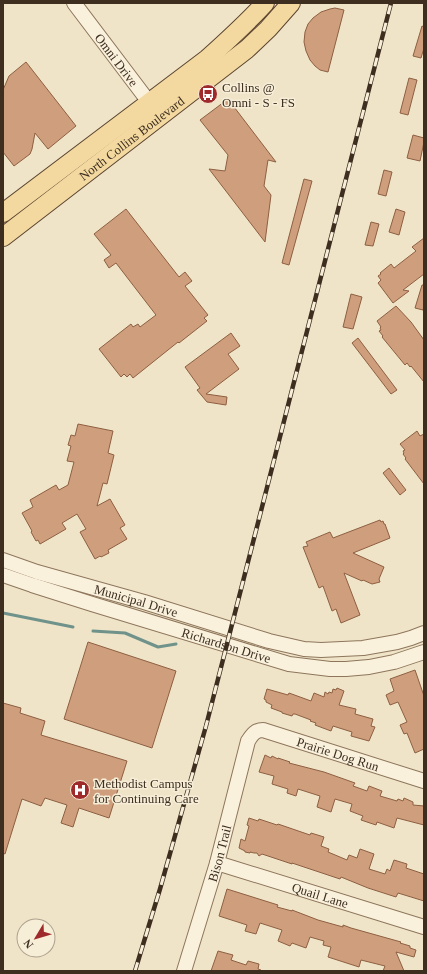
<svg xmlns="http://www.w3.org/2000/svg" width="427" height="974" viewBox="0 0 427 974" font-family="Georgia,serif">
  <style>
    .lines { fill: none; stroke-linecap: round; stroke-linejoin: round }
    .stream { stroke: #6f938a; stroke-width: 3 }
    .building { fill: #cf9f7d; stroke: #8d5f41 }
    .minor-casing { stroke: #8d765c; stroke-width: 16 }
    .major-casing { stroke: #5b4430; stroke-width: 20 }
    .minor { stroke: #faf1dc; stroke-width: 14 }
    .major { stroke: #f3d9a0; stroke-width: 18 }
    .rail-casing { stroke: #3d2e20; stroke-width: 4.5 }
    .rail { stroke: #f7eed8; stroke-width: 3; stroke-dasharray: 9; stroke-linecap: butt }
    .labels { text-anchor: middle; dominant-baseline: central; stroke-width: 3; stroke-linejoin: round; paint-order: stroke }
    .street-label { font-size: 13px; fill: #3d2e20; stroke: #f7eed8 }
    .poi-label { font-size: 13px; fill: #3d2e20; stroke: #f7eed8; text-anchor: start }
  </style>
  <rect width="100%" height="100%" fill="#f0e4c8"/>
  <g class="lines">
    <path class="stream" d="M3 613 73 627
      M93 631 125 633 158 647 176 644"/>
  </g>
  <path class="building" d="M335 8 344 10 328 72 320 70 315 66 310 60 306 51 304 42 305 32 308 24 313 18 321 12 330 9Z
    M422 26 424 27V48L421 58 413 56Z
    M26 62 76 126 48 149 35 133 32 149 30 154 14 166 3 152V90L9 76Z
    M409 78 417 80 408 115 400 113Z
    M228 99 276 162 268 160 264 186 271 195 265 242 209 169 225 171 228 155 200 120Z
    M413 135 424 138V142L420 161 407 158Z
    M384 170 392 172 386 196 378 194Z
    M304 179 312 181 289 265 282 263Z
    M126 209 179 277 185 272 192 281 185 286 208 315 204 318 207 321 179 343 178 342 133 378 130 374 127 377 124 374 121 377 99 349 131 324 133 327 138 324 140 327 156 315 116 263 109 268 104 260 111 255 94 234Z
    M396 209 405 212 399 235 389 232Z
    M371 222 379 224 373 246 365 245Z
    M424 238V274L403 290 409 291 393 303 378 283 381 280 378 276 381 274 380 273 391 264 394 268 416 251 412 247Z
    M422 285H424V306L423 310 415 308Z
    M351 294 362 297 353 329 343 327Z
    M396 306 411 322 424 340V382L411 366 410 367 407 363 405 365 382 337 383 336 379 331 381 330 380 328 381 327 377 321Z
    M231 333 240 346 228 354 239 369 206 394 227 397 226 405 207 402 197 390 200 388 185 367Z
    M358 338 397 390 391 394 352 343Z
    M78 424 113 431 108 453 114 455 107 484 103 483 97 506 110 499 125 525 120 528 127 539 108 550 109 553 101 557 100 556 95 559 80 532 86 529 77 514 62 523 66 529 40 544 38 540 36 541 31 532 32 531 22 513 33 507 30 500 56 485 59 490 68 485 74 462 67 461 71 446 68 445 71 435 75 436Z
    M417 431 420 436 424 434V484L405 459 406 458 403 454 404 453 403 451 405 450 400 444Z
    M389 468 406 490 400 495 383 473Z
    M380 520 381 522 383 521 384 524H385L390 538 353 553 384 567 379 579 380 582 372 584 363 580 362 581 344 573 360 615 341 623 336 609 332 611 323 586 319 588 303 547 308 546 306 542 330 532 333 538Z
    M88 642 176 671 152 748 64 719Z
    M415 670 424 696V749L415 753 407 733 404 734 400 725 407 722 398 702 390 705 386 695 394 691 390 679Z
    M337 688 344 691 339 705 356 709 355 714 373 719 371 726 375 727 369 741 351 736 352 732 333 726 331 731 315 725 316 723 310 721 311 720 295 714H293L292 716 282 713V712L271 708 272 705 266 702V700L264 699 267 689 288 695 289 693 311 701 314 693 324 697 325 692 328 694 329 692 332 693 333 689 336 690Z
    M3 703 21 708 20 713 45 721 41 735 127 761 109 818 79 808 73 827 61 823 67 805 45 798 41 806 22 799 5 854 3 853Z
    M265 755 271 758 272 756 278 759V758L290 762 289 763 324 772 355 783 353 786 367 791 369 786 382 791 380 796 397 801 398 799 403 801 404 798 413 802V805L424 806V825L397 818 394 828 377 822 376 825 361 820 363 816 350 811 352 804 335 799 331 812 317 807 320 796 298 789 296 796 287 793 288 789 272 784 274 776 259 772Z
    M249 818 258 821 259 819 277 825 278 824 310 835 311 833 324 837 321 846 329 849 328 852 347 860 349 855 357 858 360 849 374 854 369 869 385 874 387 869 390 871 394 860 407 864 406 868 424 874V901L398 893 396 897 368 888 341 877 340 879 292 863V864L262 854 259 856 257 853H254L250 852V853L245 852V851L239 848 241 839 245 841 249 826 247 825Z
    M227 889 278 905 277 907 292 911V910L318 920 343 927V925L351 928 401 942 400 943 410 946V948L416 950 414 957 396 952 404 971H383L385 966 361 960 359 967 328 957 331 947 323 945 324 941 310 937 306 948 292 943 290 946 278 941 282 930 260 923 256 934 245 931 247 925 219 916Z
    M218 951 233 955 231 960 246 965 248 961 259 964 258 969 261 970 260 971H211Z"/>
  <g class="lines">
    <defs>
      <g id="minor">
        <path id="s1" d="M74 3 155 110"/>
        <path id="s2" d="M3 560 37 572 144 602 269 641 304 649 321 650 363 648 397 642 411 638 424 633"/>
        <path id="s3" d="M3 575 32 585 92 604 289 664 330 669H346L369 667 394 662 424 652"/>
        <path id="s4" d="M217 863 424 927"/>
        <path id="s5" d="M184 971 217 863 248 741C252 735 255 730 263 730L424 781"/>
      </g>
      <g id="major">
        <path d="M3 213 207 59C227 41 247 23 265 3"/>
        <path id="s6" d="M3 237 247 49 268 29 291 3"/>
      </g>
    </defs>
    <use href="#minor" class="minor-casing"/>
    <use href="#major" class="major-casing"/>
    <use href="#minor" class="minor"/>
    <use href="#major" class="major"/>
    <defs>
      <path id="rail" d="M135 971 160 889 206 726 391 3"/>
    </defs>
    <use href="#rail" class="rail-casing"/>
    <use href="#rail" class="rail"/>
  </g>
  <defs>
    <symbol id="bus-disc" viewBox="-11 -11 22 22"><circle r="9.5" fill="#9e2a2b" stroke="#f7eed8"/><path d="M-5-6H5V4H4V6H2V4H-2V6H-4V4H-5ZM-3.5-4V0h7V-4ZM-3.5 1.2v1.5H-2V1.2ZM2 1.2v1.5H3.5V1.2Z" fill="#fff"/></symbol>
    <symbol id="hospital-disc" viewBox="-11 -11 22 22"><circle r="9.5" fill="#9e2a2b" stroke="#f7eed8"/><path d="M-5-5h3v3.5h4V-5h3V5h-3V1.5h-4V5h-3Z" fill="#fff"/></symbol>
  </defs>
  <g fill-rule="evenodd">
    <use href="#bus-disc" x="197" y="83" width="22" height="22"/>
    <use href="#hospital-disc" x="69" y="779" width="22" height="22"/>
  </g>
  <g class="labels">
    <g class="street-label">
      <text stroke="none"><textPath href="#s1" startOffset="71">Omni Drive</textPath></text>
      <text stroke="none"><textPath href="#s6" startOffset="162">North Collins Boulevard</textPath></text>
      <text stroke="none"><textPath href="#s2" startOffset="139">Municipal Drive</textPath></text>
      <text stroke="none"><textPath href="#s3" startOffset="234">Richardson Drive</textPath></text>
      <text stroke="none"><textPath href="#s5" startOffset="337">Prairie Dog Run</textPath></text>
      <text stroke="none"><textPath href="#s5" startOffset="123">Bison Trail</textPath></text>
      <text stroke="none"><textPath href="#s4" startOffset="108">Quail Lane</textPath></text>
    </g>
    <g class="poi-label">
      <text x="222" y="87">Collins @<tspan x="222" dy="15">Omni - S - FS</tspan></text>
      <text x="94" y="783">Methodist Campus<tspan x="94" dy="15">for Continuing Care</tspan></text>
    </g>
  </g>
  <rect width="427" height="974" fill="none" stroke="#3d2e20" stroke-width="8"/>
  <g transform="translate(36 938) rotate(232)"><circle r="19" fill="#f7eed8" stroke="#ada18e"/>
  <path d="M0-3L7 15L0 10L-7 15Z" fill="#9e2a2b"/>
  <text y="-6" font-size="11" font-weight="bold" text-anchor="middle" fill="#3d2e20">N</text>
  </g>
</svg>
